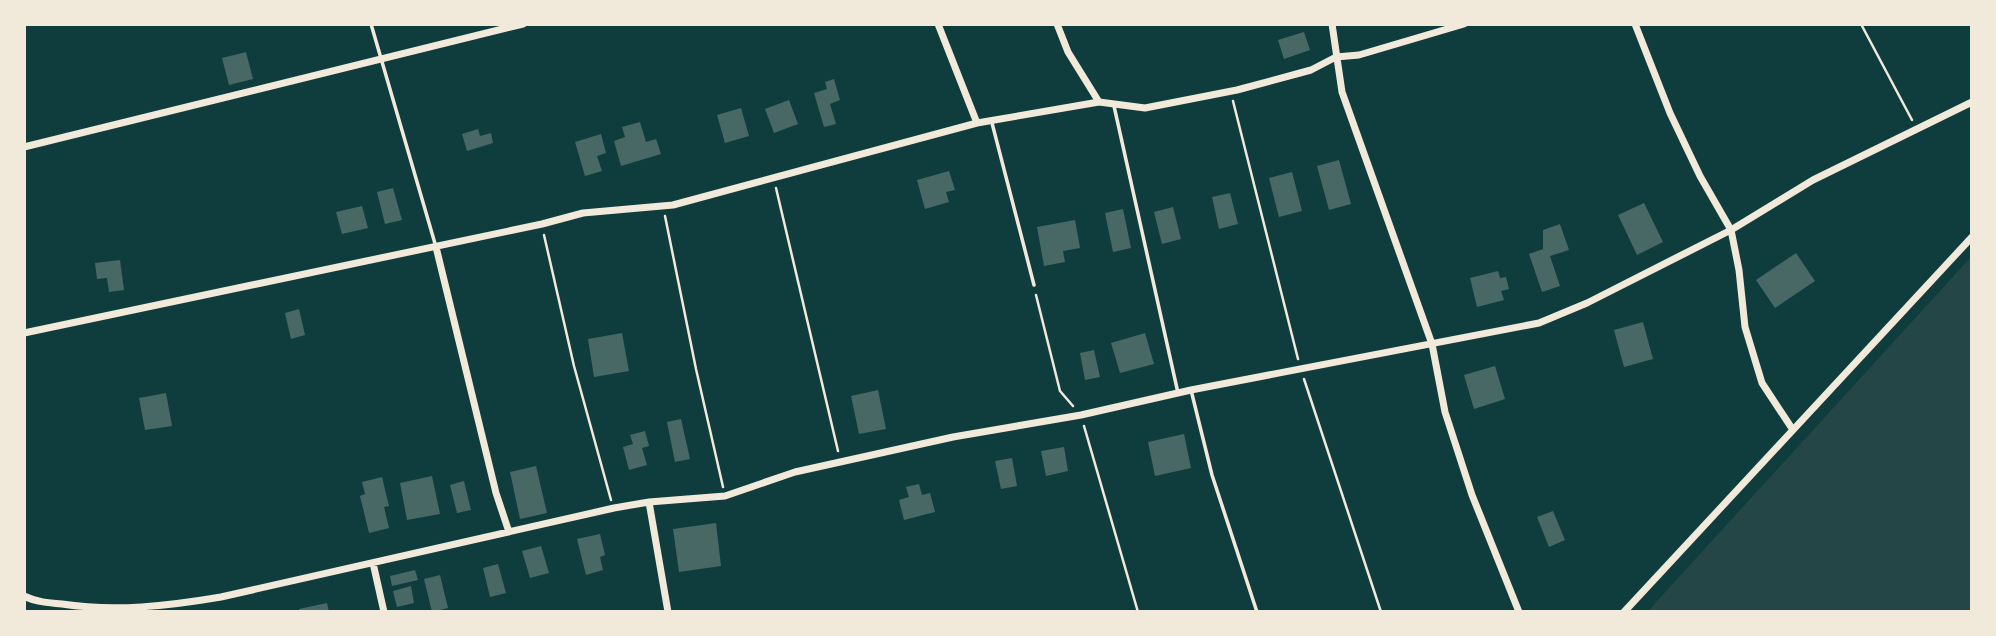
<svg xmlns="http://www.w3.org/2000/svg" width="1996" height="636" viewBox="0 0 1996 636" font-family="'PT Sans',sans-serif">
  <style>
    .green { fill: #244646 }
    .building { fill: #486865 }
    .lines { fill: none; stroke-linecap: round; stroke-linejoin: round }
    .path { stroke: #f1e9da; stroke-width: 2.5 }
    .service { stroke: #f1e9da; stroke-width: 3.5 }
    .minor { stroke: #f1e9da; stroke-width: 7 }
  </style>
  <rect width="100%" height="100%" fill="#0f3d3e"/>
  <path class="green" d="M1971 257V611H1648Z"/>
  <path class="building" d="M1304 32 1310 50 1284 59 1278 40Z
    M246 52 253 79 229 85 222 58Z
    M834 79 840 100 830 104 836 124 824 127 814 93 827 89 825 82Z
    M789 100 798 124 774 133 765 109Z
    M741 108 749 136 725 143 717 115Z
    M640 122 646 142 656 139 661 154 621 166 614 141 625 137 622 127Z
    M478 129 480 136 491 133 493 143 467 151 462 134Z
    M601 134 606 153 597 156 602 171 585 176 575 142Z
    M1339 160 1351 204 1329 210 1317 166Z
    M949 171 955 190 946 192 949 202 925 209 917 180Z
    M1292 172 1302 211 1279 217 1269 178Z
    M393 188 402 220 385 224 377 192Z
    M1230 193 1238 224 1219 229 1212 197Z
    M1644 203 1663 242 1637 255 1618 215Z
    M362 206 368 228 342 234 336 212Z
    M1173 207 1181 239 1162 244 1154 212Z
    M1123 209 1131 248 1113 252 1105 213Z
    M1075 220 1080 248 1063 251 1065 262 1044 266 1037 227Z
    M1560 224 1569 250 1550 256 1560 286 1542 292 1529 254 1543 249V230Z
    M1796 253 1815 281 1775 308 1756 280Z
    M120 260 124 290 109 292 107 278 97 279 95 263Z
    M1498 271 1500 278 1506 277 1509 289 1501 291 1504 300 1477 307 1470 278Z
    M299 309 305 335 291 339 285 313Z
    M1643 322 1653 359 1624 367 1614 330Z
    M622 333 629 371 594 377 588 339Z
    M1145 333 1154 364 1120 373 1111 343Z
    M1094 350 1100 377 1085 380 1080 353Z
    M1495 366 1505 399 1474 409 1464 375Z
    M878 390 886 429 859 434 851 396Z
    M166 393 172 426 145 430 139 398Z
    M681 419 690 459 675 462 667 422Z
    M645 431 649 446 642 448 647 465 629 470 623 447 633 444 630 435Z
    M1184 434 1191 468 1155 476 1148 442Z
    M1064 447 1068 471 1046 476 1041 451Z
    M1012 458 1017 486 1001 489 995 461Z
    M536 466 547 513 520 519 510 472Z
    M432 476 440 514 407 520 400 483Z
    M382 477 389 506 384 507 389 528 369 533 360 496 365 494 362 482Z
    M464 481 471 510 457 513 450 485Z
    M919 484 922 495 930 493 935 512 904 520 899 500 909 497 906 487Z
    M1553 511 1565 540 1549 547 1537 517Z
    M716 523 721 566 679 572 673 529Z
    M600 534 605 555 600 557 603 570 586 575 577 539Z
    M541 546 549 573 530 578 522 551Z
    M498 564 506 593 490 597 483 568Z
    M415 570 418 580 392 586 390 576Z
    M440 575 448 608 432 612 424 579Z
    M411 586 414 603 397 607 393 591Z
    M327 603 329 612H300L299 609Z"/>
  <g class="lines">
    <path class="path" d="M1861 24 1912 120
      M1233 101 1298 359
      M776 188 838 451
      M665 216 696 369 723 487
      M544 235 574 366 611 500
      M1036 295 1060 391 1073 406
      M1304 379 1381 612
      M1084 426 1138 612"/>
    <path class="service" d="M371 24 436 247
      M1114 106 1178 393
      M992 123 1034 285
      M1191 390 1212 475 1257 612"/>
    <path class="minor" d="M938 24 977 123
      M1057 24 1068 52 1099 102
      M1332 24 1342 92 1432 344 1445 412 1472 495 1519 612
      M1635 24 1670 113 1700 176 1731 230 1739 270 1745 327 1762 383 1793 430
      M24 147 523 24
      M436 247 496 493 509 532
      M24 333 542 224 583 213 673 205 977 123 1099 102 1145 108 1237 90 1311 70 1336 57 1359 55 1464 24
      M649 502 668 612
      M373 563 384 612
      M24 596C36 602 49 603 62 604 115 612 168 606 221 597L614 508 649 502 725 496 795 472 953 437 1081 415 1191 390 1539 323 1587 303 1731 230 1813 180 1972 102
      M1624 612 1972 237"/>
  </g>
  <rect width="1996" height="636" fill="none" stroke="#f1e9da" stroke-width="52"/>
</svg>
